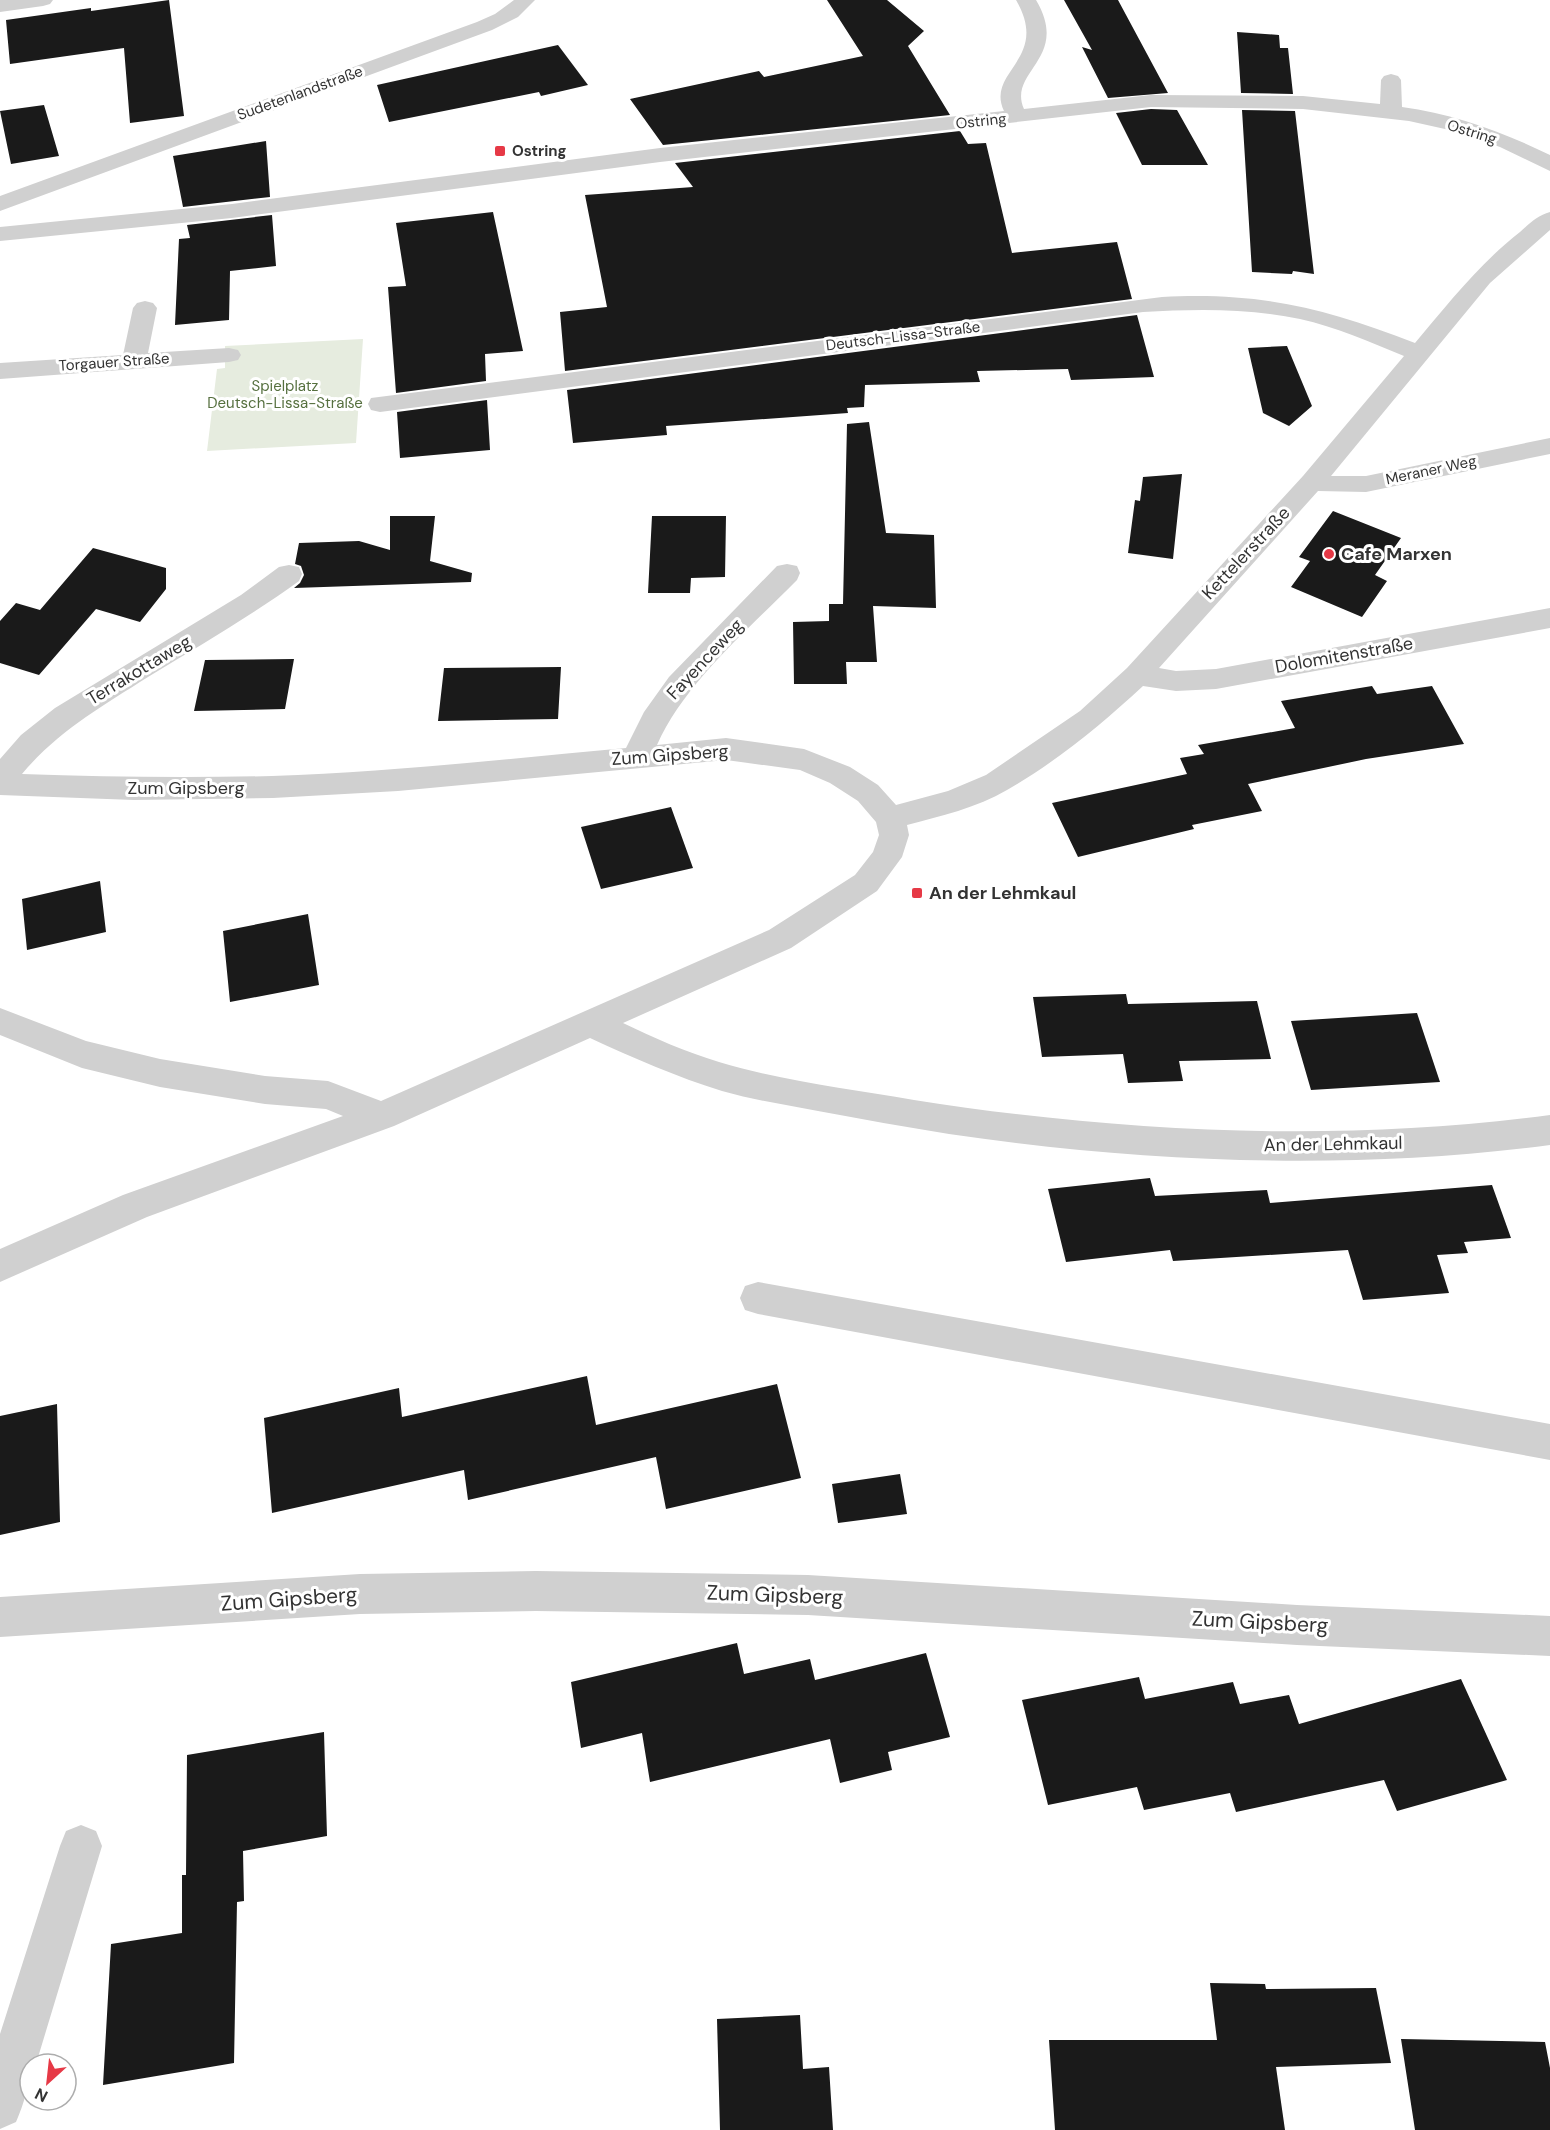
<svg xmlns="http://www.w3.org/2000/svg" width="1550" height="2130" viewBox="0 0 1550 2130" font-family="'DM Sans',sans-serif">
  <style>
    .green { fill: #e6ecdf }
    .building { fill: #1a1a1a }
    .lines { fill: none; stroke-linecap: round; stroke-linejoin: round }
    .minor { fill: #d0d0d0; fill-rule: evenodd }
    .poi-dot { fill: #e63946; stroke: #fff; stroke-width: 2 }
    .labels { text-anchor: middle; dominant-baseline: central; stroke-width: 6; stroke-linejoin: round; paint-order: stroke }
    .far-street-label { font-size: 15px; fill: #333; stroke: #fff }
    .far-poi-label { font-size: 15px; font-weight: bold; fill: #333; stroke: #fff; text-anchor: start }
    .far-park-label { font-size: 15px; fill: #56703f; stroke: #fff }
    .street-label { font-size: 18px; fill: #333; stroke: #fff }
    .poi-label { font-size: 18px; font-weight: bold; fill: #333; stroke: #fff; text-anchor: start }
    .near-street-label { font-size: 21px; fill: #333; stroke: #fff }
  </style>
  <rect width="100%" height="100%" fill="#fff"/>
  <path class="green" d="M363 339 356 443 207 451 217 369 225 368V346Z"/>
  <path class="building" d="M169 0 184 116 130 123 124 48 10 64 6 20 91 8V11Z
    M827 0H887L924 31 908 46 950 115 663 145 630 99 759 71 764 77 863 56Z
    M1064 0H1118L1168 93 1108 98 1082 47 1092 50Z
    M1237 32 1279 35 1280 48H1288L1293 94 1241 93Z
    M558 45 588 85 541 96 539 92 389 122 377 85Z
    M44 105 59 156 11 164 0 111Z
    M1151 109 1177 110 1208 165H1142L1116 113Z
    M1242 110 1295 111 1314 274 1293 271 1292 274 1252 272Z
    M960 131 968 144 986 143 1012 253 1117 242 1132 299 565 371 560 312 607 307 585 195 693 187 675 163Z
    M266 141 270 197 183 207 173 156Z
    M493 212 523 351 485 354 486 381 396 393 388 287 406 286 396 223Z
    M272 215 276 266 230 271 229 320 175 325 179 239 190 238 187 225Z
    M1137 315 1154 377 1071 380 1068 369 977 371 980 382 865 385 864 407 847 408 848 413 666 426 667 435 573 443 567 390Z
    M1287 346 1312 406 1289 426 1263 413 1248 348Z
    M487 400 490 450 400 458 397 412Z
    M869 422 886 533 934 535 936 608 873 606 877 662H846L847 684H794L793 622 829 621V604H843L847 424Z
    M1182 474 1173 559 1128 553 1135 500 1140 501 1143 477Z
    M1333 511 1401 538 1375 575 1387 581 1362 617 1291 587 1310 561 1299 557Z
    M390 516H435L430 561 472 573 471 582 294 588 300 583 304 575 301 566 295 564 299 543 359 541 390 550Z
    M652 516H726L725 577 691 578 690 593H648Z
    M93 548 166 568V589L140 622 96 609 39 675 0 663V621L16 603 40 610Z
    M294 659 285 709 194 711 205 660Z
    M561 667 558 719 438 721 444 668Z
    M1372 686 1377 694 1432 686 1464 744 1366 759 1248 784 1262 811 1192 825 1194 829 1078 857 1052 803 1187 774 1180 758 1204 754 1198 745 1295 728 1281 701Z
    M671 807 693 868 601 889 581 827Z
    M100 881 106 932 27 950 22 899Z
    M308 914 319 985 230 1002 223 931Z
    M1126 994 1128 1004 1257 1001 1271 1059 1179 1061 1183 1081 1128 1083 1123 1054 1042 1057 1033 997Z
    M1417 1013 1440 1082 1311 1090 1291 1021Z
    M1150 1178 1155 1196 1267 1190 1270 1203 1492 1185 1511 1238 1464 1242 1468 1253 1437 1255 1449 1293 1363 1300 1348 1250 1173 1261 1170 1250 1066 1262 1048 1189Z
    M587 1376 596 1425 777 1384 801 1478 666 1509 656 1457 468 1500 464 1470 272 1513 264 1418 399 1388 402 1417Z
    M57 1404 60 1522 0 1535V1416Z
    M900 1474 907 1514 838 1523 832 1484Z
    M737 1643 744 1674 810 1659 815 1680 926 1653 950 1737 888 1752 892 1770 840 1783 830 1739 650 1782 642 1733 581 1748 571 1682Z
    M1139 1677 1145 1699 1233 1682 1240 1704 1289 1695 1299 1724 1461 1679 1507 1780 1397 1811 1384 1780 1236 1812 1230 1793 1144 1810 1137 1787 1048 1805 1022 1700Z
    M324 1732 327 1836 243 1851 244 1901 237 1902 234 2063 103 2085 111 1944 182 1933V1875H186L187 1755Z
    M1210 1983 1265 1984 1266 1989 1376 1988 1391 2063 1276 2067 1285 2130H1055L1049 2040H1217Z
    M800 2015 803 2069 829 2067 833 2130H720L717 2019Z
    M1401 2039 1545 2042 1550 2068V2130H1415Z"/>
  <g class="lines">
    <path class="minor" d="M0 0H53L50 4 43 6 0 12Z
      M514 0H535L518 17 492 30 0 211V196L477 22 495 14Z
      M1016 0H1036C1071 59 1007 71 1024 109L1151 95 1303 96 1380 104 1381 80 1384 76 1391 74 1398 76 1401 80 1402 107C1454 114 1503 132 1550 155V171L1500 147 1454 131 1409 121 1303 109 1151 107 660 162 232 218 0 241V227L232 204 660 148 1004 111C985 71 1051 60 1016 0Z
      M1550 212V230L1490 283 1331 476H1366L1550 438V454L1366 492 1318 491 1159 668 1176 671 1216 669 1550 608V628L1216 689 1176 691 1143 686C1102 724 1056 762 1007 790 977 808 940 816 907 825L909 835 902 857 877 891 791 948 623 1023C654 1038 686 1052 719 1062 782 1081 850 1089 914 1100 1124 1133 1339 1143 1550 1115V1145C1351 1171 1147 1163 949 1134 905 1127 862 1119 818 1111 786 1105 754 1100 722 1091 677 1077 633 1058 590 1038L394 1126 147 1217 0 1282V1249L123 1195 343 1116 326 1109 265 1104 160 1087 82 1068 0 1035V1008L86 1041 160 1059 265 1076 328 1081 381 1101 769 930 855 875 873 852 879 835 876 822 858 801 830 783 800 770 726 760 398 791 273 798 134 800 0 795V759L21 735 55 708 241 595 279 567 289 565 299 567 302 574 299 581C251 616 199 646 148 677 101 707 58 731 22 774 105 777 188 778 272 776 390 772 508 759 626 748L644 712 669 677 777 566 787 564 797 566 800 573 797 580C749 629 685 682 657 745L726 738 804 749 850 767 878 785 896 805 948 791 986 775 1080 711 1127 668 1303 476 1404 356C1370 342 1336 327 1300 319 1248 308 1195 309 1143 312L380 412 371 410 368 404 371 398 1162 297C1261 292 1324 308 1415 343 1448 304 1479 264 1520 232 1529 224 1538 215 1550 212Z
      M145 301 153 303 157 308 148 353 229 348 238 350 241 355 238 360 229 362 0 379V363L123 355 133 308 137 303Z
      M758 1282 1550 1424V1460L758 1314 745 1310 740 1298 745 1286Z
      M536 1571 808 1575 1297 1605 1550 1616V1656L1297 1645 808 1615 536 1611 360 1614 0 1637V1597L360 1574Z
      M81 1825 96 1831 102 1846 36 2064H30C30 2085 24 2103 16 2122L0 2129V2034L60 1846 66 1831Z"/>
  </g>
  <g class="poi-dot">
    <rect x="494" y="145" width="12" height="12" rx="3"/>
    <circle cx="1329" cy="554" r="6"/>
    <rect x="911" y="887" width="12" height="12" rx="3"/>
  </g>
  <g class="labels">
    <g class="far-street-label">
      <text transform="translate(300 93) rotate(-20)">Sudetenlandstraße</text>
      <text transform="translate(981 121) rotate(-6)">Ostring</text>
      <text transform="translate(1472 132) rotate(17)">Ostring</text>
      <text transform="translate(903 336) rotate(-7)">Deutsch-Lissa-Straße</text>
      <text transform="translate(114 362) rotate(-4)">Torgauer Straße</text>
      <text transform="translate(1431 470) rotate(-12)">Meraner Weg</text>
    </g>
    <g class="far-poi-label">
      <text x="512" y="151">Ostring</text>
    </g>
    <g class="far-park-label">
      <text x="285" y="386">Spielplatz<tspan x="285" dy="17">Deutsch-Lissa-Straße</tspan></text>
    </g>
    <g class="street-label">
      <text transform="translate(1246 553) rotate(-47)">Kettelerstraße</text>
      <text transform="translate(1344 655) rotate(-10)">Dolomitenstraße</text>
      <text transform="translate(705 659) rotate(-47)">Fayenceweg</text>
      <text transform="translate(139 670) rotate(-31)">Terrakottaweg</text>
      <text transform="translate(670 755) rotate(-4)">Zum Gipsberg</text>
      <text x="186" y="788">Zum Gipsberg</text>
      <text transform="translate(1333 1144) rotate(-1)">An der Lehmkaul</text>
    </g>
    <g class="poi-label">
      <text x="1341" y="554">Cafe Marxen</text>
      <text x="929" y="893">An der Lehmkaul</text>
    </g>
    <g class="near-street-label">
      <text transform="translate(775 1595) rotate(2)">Zum Gipsberg</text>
      <text transform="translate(289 1599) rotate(-4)">Zum Gipsberg</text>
      <text transform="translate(1260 1622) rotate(3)">Zum Gipsberg</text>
    </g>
  </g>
  <g transform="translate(48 2082) rotate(207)"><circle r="28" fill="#ffffff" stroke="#adadad" stroke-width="1.5"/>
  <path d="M0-4.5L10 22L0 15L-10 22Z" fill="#e63946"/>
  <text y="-9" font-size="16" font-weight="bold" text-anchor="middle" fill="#333333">N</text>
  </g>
</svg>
